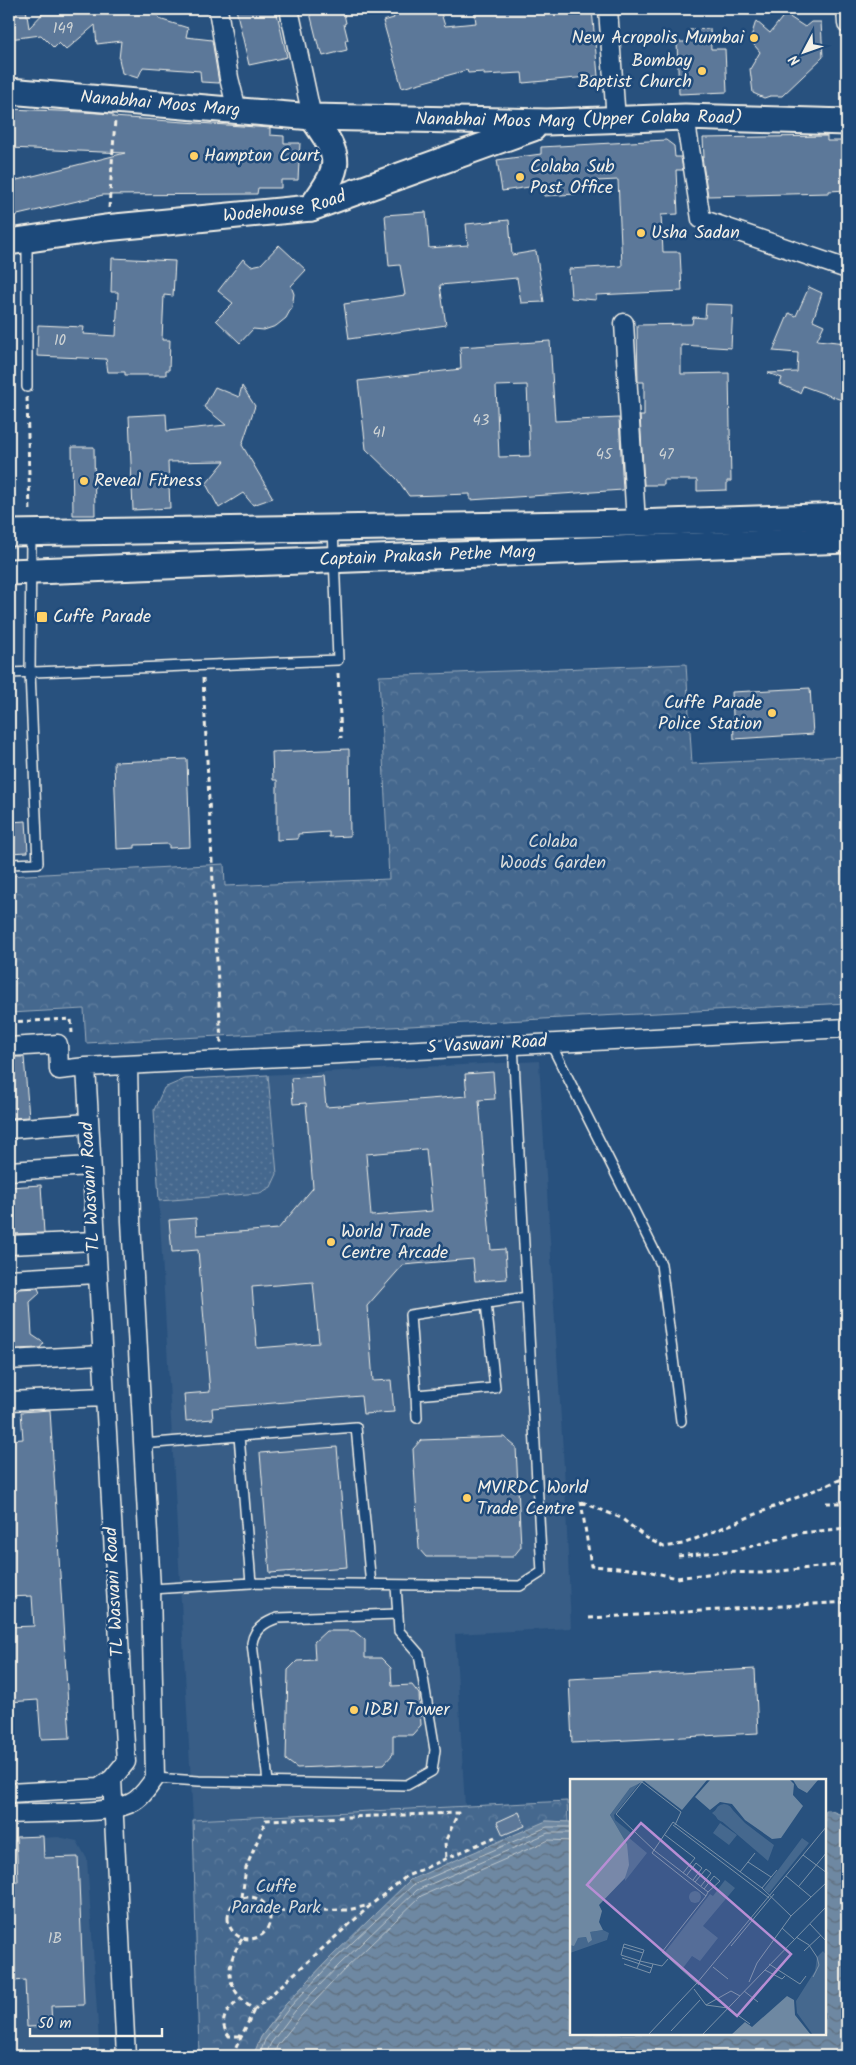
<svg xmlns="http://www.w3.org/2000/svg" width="856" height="2065" viewBox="0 0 856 2065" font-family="Kalam,sans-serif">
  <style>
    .built { fill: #375d86 }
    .grass { fill: url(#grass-dots); stroke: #9cacbb }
    .park { fill: url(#park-crowns); stroke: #9cacbb }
    .water { fill: url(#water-waves); stroke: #a4b2be }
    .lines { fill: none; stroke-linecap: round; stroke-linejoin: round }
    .shore { stroke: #bec7cc; stroke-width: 1 }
    .building { fill: #5b7899; stroke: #f4f1e8; fill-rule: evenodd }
    .lane-casing { stroke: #f4f1e8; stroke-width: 12 }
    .street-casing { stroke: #f4f1e8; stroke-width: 21 }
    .secondary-casing { stroke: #f4f1e8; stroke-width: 29 }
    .path { stroke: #f4f1e8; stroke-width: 3; stroke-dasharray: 5 4; stroke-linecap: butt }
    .lane { stroke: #1f4a7a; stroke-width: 9 }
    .street { stroke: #1f4a7a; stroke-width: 18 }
    .secondary { stroke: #1f4a7a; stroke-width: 25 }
    .poi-dot { fill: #ffd166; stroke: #1f4a7a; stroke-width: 2 }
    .labels { text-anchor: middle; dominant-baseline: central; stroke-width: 5; stroke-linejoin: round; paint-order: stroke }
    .number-label { font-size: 15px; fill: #ced3d4 }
    .poi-label { font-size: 18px; fill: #f4f1e8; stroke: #1f4a7a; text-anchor: start }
    .street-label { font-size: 18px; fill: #f4f1e8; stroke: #1f4a7a }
    .park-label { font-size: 18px; fill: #dadcda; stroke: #1f4a7a }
    .inset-road { fill: none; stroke: #7a91a8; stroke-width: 1 }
    .view { fill: #b88ed4; fill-opacity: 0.15; stroke: #b88ed4; stroke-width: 2.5 }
    .inset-edge { fill: none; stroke: #f4f1e8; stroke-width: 2.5 }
  </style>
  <defs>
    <pattern id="grass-dots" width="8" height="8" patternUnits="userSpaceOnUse" patternTransform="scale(1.25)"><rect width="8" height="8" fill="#45688e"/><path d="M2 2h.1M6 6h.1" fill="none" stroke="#607e9e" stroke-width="1.8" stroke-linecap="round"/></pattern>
    <pattern id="park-crowns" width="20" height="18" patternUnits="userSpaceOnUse" patternTransform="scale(1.25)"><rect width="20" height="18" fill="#45688e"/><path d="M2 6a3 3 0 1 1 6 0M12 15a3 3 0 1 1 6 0" fill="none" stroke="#607e9e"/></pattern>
    <pattern id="water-waves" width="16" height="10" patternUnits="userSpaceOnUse" patternTransform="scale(1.25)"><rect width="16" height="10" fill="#6e88a2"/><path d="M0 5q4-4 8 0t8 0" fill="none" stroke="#5f6e7d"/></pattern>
  </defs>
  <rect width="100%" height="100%" fill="#28517e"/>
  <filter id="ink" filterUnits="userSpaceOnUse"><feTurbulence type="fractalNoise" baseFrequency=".02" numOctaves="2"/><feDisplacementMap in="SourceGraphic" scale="10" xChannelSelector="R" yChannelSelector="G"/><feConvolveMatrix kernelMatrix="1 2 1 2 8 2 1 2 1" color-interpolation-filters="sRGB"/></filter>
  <g filter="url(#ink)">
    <path class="built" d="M539 1061 565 1484 571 1628 455 1634 465 1806 193 1820 154 1110 164 1088 185 1079Z
      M58 1837 77 1841 87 1859 100 2056H9V1840Z"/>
    <path class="grass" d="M268 1075 277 1174 271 1187 260 1193 159 1201 154 1110 164 1088 185 1079Z"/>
    <path class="park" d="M686 664 692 764 847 756V1003L86 1043 84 1009 9 1013V876L224 864 225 886 389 879 379 676Z
      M567 1801 568 1822 546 1821 331 1957 286 2004 261 2037 253 2056H199L193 1820Z"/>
    <path class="water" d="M825 1810H829L847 1817V2056H253L261 2037 286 2004 331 1957 410 1880 546 1821 571 1822V2034H825Z"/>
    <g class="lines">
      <path class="shore" d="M259 2056 265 2040 290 2007 334 1960 413 1885 547 1827H571
        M265 2056 271 2043 295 2011 339 1965 417 1890 548 1833H571
        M274 2056 277 2046 301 2016 344 1970 421 1896 549 1840 571 1841"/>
    </g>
    <path class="building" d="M9 9H26L29 28 47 9H157L159 19 188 28 186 37 212 40 219 83 201 82 200 71 143 67 138 78 122 73 119 59 121 41 97 44 95 25 66 50 59 43 54 48 41 35 9 39Z
      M236 9H276L287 57 249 65Z
      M309 9H343L346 23 344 24 348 40H345L347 50 323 56 321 49H319Z
      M391 9H428L429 13 440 10 445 26 476 23 474 9H592L598 76 523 83 522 73 484 75V72L468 73 467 70 402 88 383 21 394 18Z
      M785 14 805 27 811 22H821L823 57 782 96H770L764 98 753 93 750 69 760 52 750 40 756 21 770 33Z
      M710 29 711 49H725L727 92 679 94 677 42H689V30Z
      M9 109 83 112 113 114V117L270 128V135L284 136V143H300L298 180H281V188H258L257 194 103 195 9 217V182L125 153 9 148Z
      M827 136V141H847V190L829 191V193L708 196 702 157H704L703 138Z
      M666 140 674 146 675 157H681L683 170H676L678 214 661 215 663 252H680L682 291 596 295V300L571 298 569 269 622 266 618 180 575 182 576 194 544 196 543 185 502 191 497 160 541 154V147Z
      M426 212 429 248 468 245 466 224 509 220 512 255 536 251 544 302 521 303 517 278 440 285 446 325 349 339 344 304 405 295 400 265 389 266 385 215Z
      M279 245 306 270 291 286 294 294 292 307 286 318 276 326 264 330 253 329 240 343 216 320 233 303 218 291 243 259 251 266 261 264Z
      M112 258 175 261 173 296 164 295 162 340H170L169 370H166V375H125V372H108L106 359 37 356 38 325 84 327 83 334 116 336 118 292H111Z
      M809 287 822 293 813 320 824 325 817 340 847 343V402L803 386 800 393 780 384 782 378 768 373 797 372 798 353 773 351 789 313 796 316Z
      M706 304 733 305 731 348 681 345V374L729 373 731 481H727V490L697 491V480H664V485H644L640 416H644V382H638L637 325 692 324 693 317 705 318Z
      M550 341 555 421 619 418 623 490 470 500V494L409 496 397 479 366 449 358 381 461 369 460 347ZM527 385 530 456 499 457 496 386Z
      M242 386 255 406 242 445 273 498 253 505 243 493 219 508 206 484 225 461 168 462 170 508 133 510 129 416 166 414 167 431 226 425 204 407 215 387 239 397Z
      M72 447H94L95 515H73Z
      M810 688 813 734 734 739 732 692Z
      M349 749 350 836 329 837V832L298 834V839L277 840V780H273L272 752Z
      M187 759 190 847 169 848V844L135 845V848L117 849 114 762Z
      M26 821 28 852 9 853V822Z
      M9 1057H24L29 1117 9 1118Z
      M493 1072 495 1099 479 1100 491 1250 505 1249 507 1279 475 1281 473 1259 403 1265 367 1306 373 1381 391 1380 394 1412 363 1414 361 1396 212 1408 213 1419 186 1421 184 1394 210 1392 198 1250 172 1252 169 1220 196 1218 197 1235 278 1229 313 1188 306 1103 293 1104 291 1078 323 1076 326 1107 467 1096 465 1074ZM426 1149 432 1211 371 1216 366 1154ZM313 1282 319 1343 257 1348 252 1287Z
      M41 1185 44 1233 9 1234V1187Z
      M38 1288 40 1293 30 1302 32 1335 44 1343 40 1348 15 1349 9 1343V1298L19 1289Z
      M50 1410 70 1738 41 1739 38 1700 9 1702V1627L34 1626 32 1596 9 1597V1440L23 1439 21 1412Z
      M504 1437 516 1447 521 1547 513 1557H426L419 1549 413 1449 421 1440Z
      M337 1447 347 1567 270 1573 260 1453Z
      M326 1631H354L365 1640V1658H381L391 1668 392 1686 412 1685 419 1694 421 1725 412 1735H393V1754L384 1764 297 1768 286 1760 288 1670 297 1661 315 1660 314 1642Z
      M755 1669 758 1733 572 1743 569 1679Z
      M519 1812 525 1826 503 1835 497 1822Z
      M43 1836 44 1858 78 1857 84 2005 51 2006 52 2026 27 2027 25 1980 14 1981V1956H9V1882H18L16 1837Z"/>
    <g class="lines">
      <defs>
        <path id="lane" d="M27 387V242
          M9 673 338 660 333 528
          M9 864 38 863 30 672 31 535
          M550 1042 661 1264 681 1421
          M486 1303 495 1388 416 1395 410 1315 527 1297
          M416 1395 417 1418
          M143 1444 239 1436
          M251 1583 239 1436 356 1427 371 1585
          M151 1589 251 1583 520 1586 542 1572 513 1044
          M155 1778 199 1781 407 1785 432 1771 435 1750 419 1654 399 1631 396 1586
          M268 1782 252 1643C254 1629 265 1622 278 1618L398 1614"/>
        <path id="street" d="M218 9 229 78 237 110
          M289 9 312 117
          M608 9 616 120
          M846 9 847 24
          M685 117 701 219 847 269
          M624 323 636 523
          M9 1047 58 1044 59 1070 86 1067
          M9 1129 88 1123
          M9 1171 90 1166
          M9 1245 94 1241
          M9 1279 96 1274
          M9 1360 101 1355
          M9 1401 104 1397
          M112 1779 126 2056
          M9 1793 99 1788 112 1779 126 1762 86 1067 847 1028
          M9 1814C39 1812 107 1815 131 1803 142 1798 148 1787 155 1778L151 1589 131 1221 128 1066"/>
        <g id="secondary">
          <path id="s1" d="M9 91 312 117 547 122 685 117 847 122"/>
          <path d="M311 208C342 165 343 160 312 117"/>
          <path id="s2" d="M9 242 105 228 311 208 533 128"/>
          <path d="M9 533 636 523 847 516"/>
          <path id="s3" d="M9 572 847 540"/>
        </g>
      </defs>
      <use href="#lane" class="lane-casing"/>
      <use href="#street" class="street-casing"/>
      <use href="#secondary" class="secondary-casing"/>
      <path class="path" d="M109 208 115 120
        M27 397 30 514
        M338 673 341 738
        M203 678 221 1044
        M9 1022 71 1019 72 1033
        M581 1501 591 1566 643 1570 677 1578 722 1572 762 1573 847 1564
        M582 1502 621 1518 645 1537 664 1547 683 1544 847 1477
        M826 1503H847
        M678 1556 738 1550 800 1533 847 1528
        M589 1618 847 1602
        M242 1897 246 1868 266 1820 458 1813 445 1842 446 1859
        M228 1918a21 21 0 1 1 42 0a21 21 0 1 1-42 0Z
        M270 1911 347 1910 371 1905
        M242 1939C223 1968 226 1989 254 2010L372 1904 407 1876 495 1837
        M240 2036H229C217 2021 227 2009 240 2000
        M232 2056 254 2010"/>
      <use href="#lane" class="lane"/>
      <use href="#street" class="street"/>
      <use href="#secondary" class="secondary"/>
    </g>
  </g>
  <g class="poi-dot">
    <circle cx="754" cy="38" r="5"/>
    <circle cx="702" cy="71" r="5"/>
    <circle cx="194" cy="156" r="5"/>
    <circle cx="520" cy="177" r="5"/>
    <circle cx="641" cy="233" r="5"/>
    <circle cx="84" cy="481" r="5"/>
    <rect x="36" y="611" width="12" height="12" rx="2.5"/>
    <circle cx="772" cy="713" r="5"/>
    <circle cx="331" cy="1242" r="5"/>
    <circle cx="467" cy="1498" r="5"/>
    <circle cx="354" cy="1710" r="5"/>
  </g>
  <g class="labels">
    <g class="number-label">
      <text x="63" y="29">149</text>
      <text x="60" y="341">10</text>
      <text x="481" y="421">43</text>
      <text x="379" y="433">41</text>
      <text x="604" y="455">45</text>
      <text x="666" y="455">47</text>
      <text x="55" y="1939">1B</text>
    </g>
    <g class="poi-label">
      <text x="744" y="38" text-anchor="end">New Acropolis Mumbai</text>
      <text x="692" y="61" text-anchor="end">Bombay<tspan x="692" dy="21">Baptist Church</tspan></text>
      <text x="204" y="156">Hampton Court</text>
      <text x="530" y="167">Colaba Sub<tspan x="530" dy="21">Post Office</tspan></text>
      <text x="651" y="233">Usha Sadan</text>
      <text x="94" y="481">Reveal Fitness</text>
      <text x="53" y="617">Cuffe Parade</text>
      <text x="762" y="703" text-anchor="end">Cuffe Parade<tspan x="762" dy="21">Police Station</tspan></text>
      <text x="341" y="1232">World Trade<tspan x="341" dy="21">Centre Arcade</tspan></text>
      <text x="477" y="1488">MVIRDC World<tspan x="477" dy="21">Trade Centre</tspan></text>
      <text x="364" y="1710">IDBI Tower</text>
    </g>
    <g class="street-label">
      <text stroke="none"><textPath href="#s1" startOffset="152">Nanabhai Moos Marg</textPath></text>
      <text stroke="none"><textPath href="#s1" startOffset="571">Nanabhai Moos Marg (Upper Colaba Road)</textPath></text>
      <text stroke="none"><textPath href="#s2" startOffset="278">Wodehouse Road</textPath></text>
      <text stroke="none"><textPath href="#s3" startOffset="419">Captain Prakash Pethe Marg</textPath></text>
      <text transform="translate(487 1045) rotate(-3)">S Vaswani Road</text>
      <text transform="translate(91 1187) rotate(-93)">TL Wasvani Road</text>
      <text transform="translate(115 1592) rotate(-93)">TL Wasvani Road</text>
    </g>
    <g class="park-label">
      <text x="553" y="842">Colaba<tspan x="553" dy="21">Woods Garden</tspan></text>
      <text x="276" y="1887">Cuffe<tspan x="276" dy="21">Parade Park</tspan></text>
    </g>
  </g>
  <g transform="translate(570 1779)">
    <rect width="256" height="256" fill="#28517e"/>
    <path d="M119 118a6 6 0 1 1 12 0a6 6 0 1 1-12 0Z" fill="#45688e"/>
    <path d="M33 151 39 154 37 161 0 174V166L8 159 16 158 18 164 20 153Z" fill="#45688e"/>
    <path d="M72 1 44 36 45 41 61 54 58 58 77 74 55 102 57 65 40 36 60 9ZM152 26 159 27 175 44 204 66 198 82 142 34ZM232 59 239 64 199 114 194 110ZM155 101 165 109 133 147 148 159 130 182 122 177 113 189 95 173 140 115 143 117ZM253 172 257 177 256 256H243L227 234 226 222 245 192 247 178Z" fill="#45688e"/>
    <path d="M145 34a9 9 0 1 1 18 0a9 9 0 1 1-18 0ZM150 44 167 56 159 66 143 54Z" fill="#45688e"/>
    <path d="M0 1H137L112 31 74 2 60 9 40 36 57 65 59 86 55 99 29 126 32 132 29 143 33 151 20 153 22 161 18 164 16 158 8 159 4 167 0 166ZM140 1H220L224 5 223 16 233 27 211 59 202 60 175 41 162 25 150 23 140 31 125 18ZM223 1H248L237 14 228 9ZM217 217 224 221 225 236 241 256H161L175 243 182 248Z" fill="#6e88a2"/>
    <path class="inset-road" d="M103 46 199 119M105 46 111 33 72 3 46 35 85 72 138 113 136 117M95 56 125 79 113 94M233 76 257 94M178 83 201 98M170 93 185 74M117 96 126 84 132 89 123 101M216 97 241 118M125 103 136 90 141 94 131 107M229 107 257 73M192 109 207 91M134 110 144 97 150 102 138 113M136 117 82 74 103 43 192 109 221 137M240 145 257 163M212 149 224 160M226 158 239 166 247 178 249 186 243 198M161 167 204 115M53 168 73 174M234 172 251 156M52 179 82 189M54 185 80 194 83 185M199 185 230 205 236 197M143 188 158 200M67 189 69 185 70 182 73 174 74 171 54 165 51 176 70 182 92 187 98 180M195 191 212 200 215 197M179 203 187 184 221 137 257 103M129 206 92 173 136 117M124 210 136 226 158 229 180 245M174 212 188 223M136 226 161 212 170 217M101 252 130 221M78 256 127 204 257 47M132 256 257 127"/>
    <path class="view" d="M71 44 221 175 167 237 17 106Z"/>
    <rect width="256" height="256" class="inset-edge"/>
  </g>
  <rect width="856" height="2065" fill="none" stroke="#1f4a7a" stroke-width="30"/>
  <rect x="15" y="15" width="826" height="2035" fill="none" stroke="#f4f1e8" stroke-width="2" filter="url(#ink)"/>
  <g transform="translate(804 52) rotate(229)" stroke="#1f4a7a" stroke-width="4" paint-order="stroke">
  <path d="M0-4L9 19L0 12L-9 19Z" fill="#f4f1e8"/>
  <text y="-8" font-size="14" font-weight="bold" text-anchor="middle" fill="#f4f1e8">N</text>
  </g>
  <path d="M30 2028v8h132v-8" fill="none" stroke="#f4f1e8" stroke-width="2.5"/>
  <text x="38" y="2028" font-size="15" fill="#f4f1e8" stroke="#1f4a7a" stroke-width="4" paint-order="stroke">50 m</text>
</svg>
